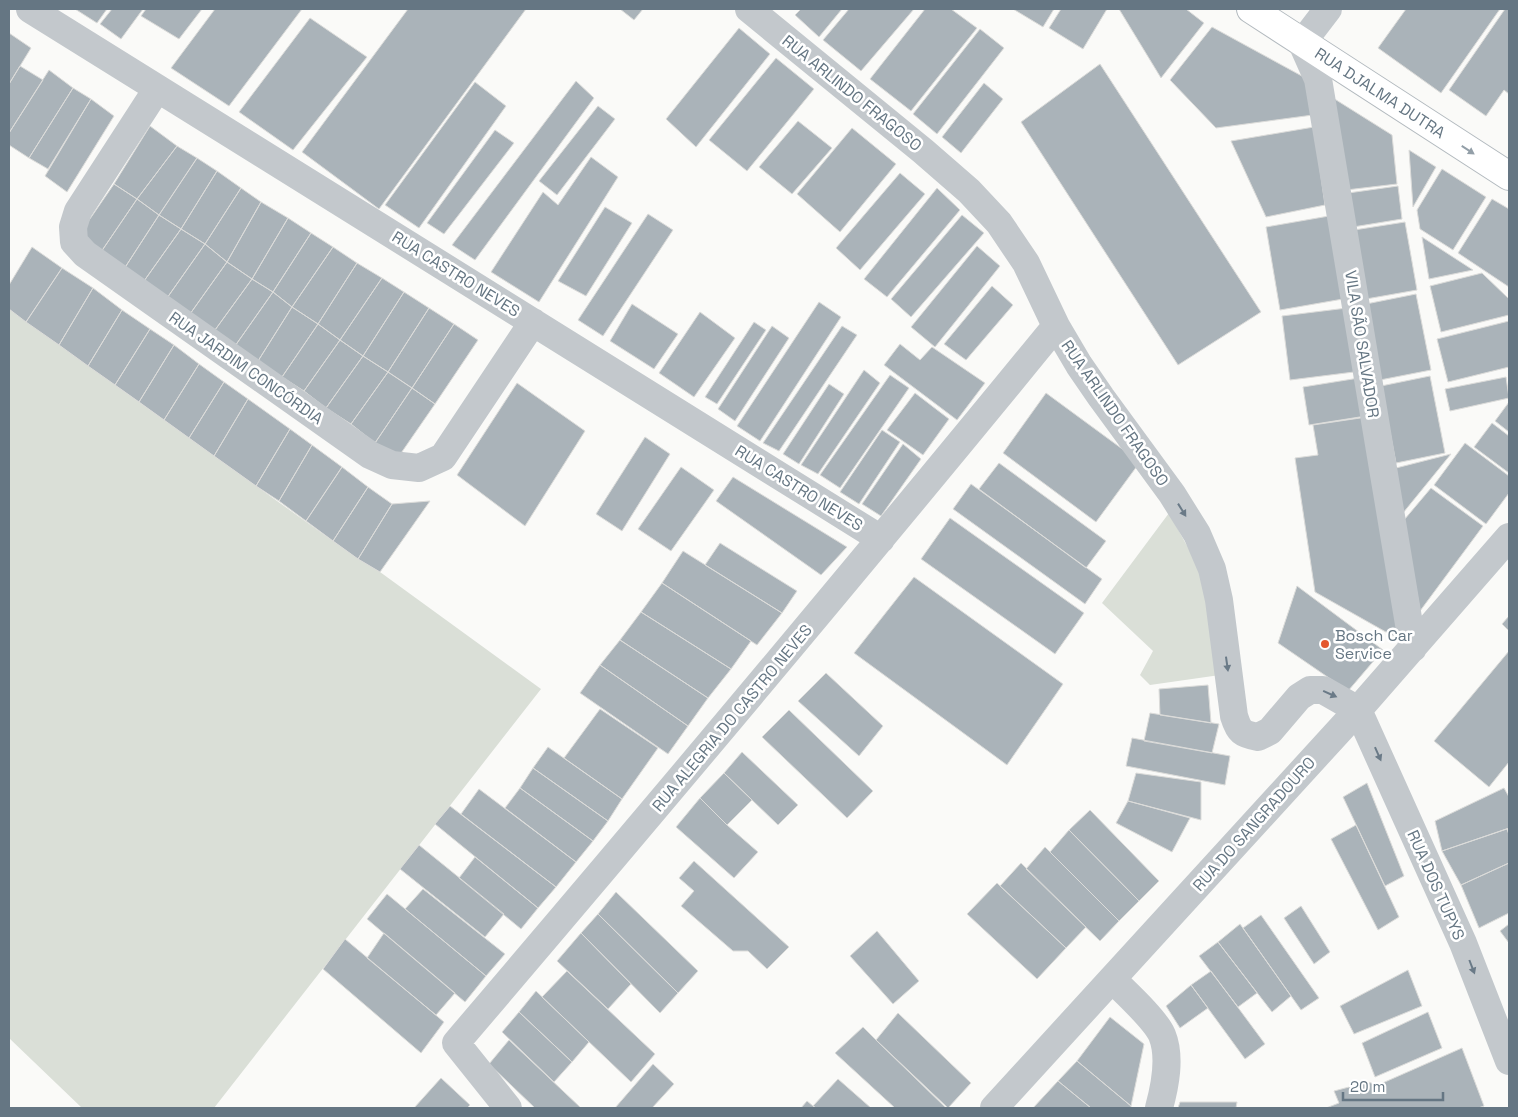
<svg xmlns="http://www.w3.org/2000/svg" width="1518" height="1117" viewBox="0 0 1518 1117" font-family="'Space Grotesk',sans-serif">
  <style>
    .green { fill: #dadfd7 }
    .building { fill: #aab3b9; stroke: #dcdcda }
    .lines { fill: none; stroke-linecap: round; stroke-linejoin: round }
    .secondary-casing { stroke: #b3babf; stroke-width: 30 }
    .street { stroke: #c3c8cc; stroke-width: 28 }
    .secondary { stroke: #fff; stroke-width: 28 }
    .oneway { fill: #939fa8 }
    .oneway2 { fill: #6a7a87 }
    .poi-dot { fill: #e4572e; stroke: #fff; stroke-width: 2 }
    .labels { text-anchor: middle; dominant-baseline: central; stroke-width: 5; stroke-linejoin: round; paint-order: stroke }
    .street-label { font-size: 16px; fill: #657683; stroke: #fff }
    .poi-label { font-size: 16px; fill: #657683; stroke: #fff; text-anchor: start }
  </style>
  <rect width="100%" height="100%" fill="#fafaf8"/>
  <path class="green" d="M9 309 358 559 380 572 541 689 214 1108H82L9 1038Z
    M1169 513 1203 575 1220 675 1150 685 1140 675 1153 651 1102 603Z"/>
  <path class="building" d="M75 9H107L97 23Z
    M112 9H143L121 39 100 24Z
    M146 9H202L179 39 141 16Z
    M215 9H302L229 106 171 68Z
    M408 9H526L379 209 302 152Z
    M620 9H643L634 20Z
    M801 9H842L819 37 795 15Z
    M849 9H914L861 71 823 40Z
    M925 9H951L977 28 911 111 870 79Z
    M1013 9H1054L1043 27Z
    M1061 9H1107L1083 49 1049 28Z
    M1119 9H1186L1204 23 1161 78Z
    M1406 9H1500L1441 93 1378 48Z
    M1505 9H1509V94L1504 90 1486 116 1449 90Z
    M310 18 367 57 293 150 239 112Z
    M1212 27 1311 81 1313 115 1216 128 1170 80Z
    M739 28 770 54 696 147 666 119Z
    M980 29 1004 48 937 134 913 114Z
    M9 33 31 48 9 84Z
    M776 58 814 89 747 171 709 140Z
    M1100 64 1261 312 1178 365 1021 122Z
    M20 66 43 80 9 133V84Z
    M49 70 73 88 29 158 9 145V133Z
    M576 81 594 98 475 260 452 245Z
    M475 82 506 106 419 228 385 205Z
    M984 83 1003 99 961 153 942 137Z
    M73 88 91 99 48 169 29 158Z
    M1333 98 1392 135 1397 184 1346 190Z
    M91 99 114 116 67 192 45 176Z
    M598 106 615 119 557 195 539 181Z
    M798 121 832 148 792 194 759 167Z
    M150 126 177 146 137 199 114 184Z
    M1314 127 1325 205 1266 217 1231 141Z
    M852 128 896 164 840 232 797 194Z
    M495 130 514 143 444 234 427 223Z
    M177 146 197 158 159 215 137 199Z
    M1409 150 1436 167 1413 207Z
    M591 157 618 177 539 302 491 272 543 192 558 205Z
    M197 158 217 171 181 229 159 215Z
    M1442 169 1486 197 1453 250 1420 229 1417 210Z
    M217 171 241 188 205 244 181 229Z
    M900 173 925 194 860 270 836 248Z
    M114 184 137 199 101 252 83 239V229Z
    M1398 186 1402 219 1353 227 1348 193Z
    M241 188 261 202 227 262 205 244Z
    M937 188 960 210 887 297 864 279Z
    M137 199 159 215 124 269 101 252Z
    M1492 199 1509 209V287L1458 253Z
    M261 202 288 218 252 279 227 262Z
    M605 207 632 223 586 296 558 281Z
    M648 214 673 230 603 336 578 320Z
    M159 215 181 229 144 281 124 269Z
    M962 215 984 233 911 317 891 299Z
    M1329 216 1343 299 1280 310 1266 227Z
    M288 218 311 233 273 292 252 279Z
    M1405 222 1417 290 1366 299 1354 230Z
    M181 229 205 244 167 298 144 281Z
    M311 233 333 247 292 307 273 292Z
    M1422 237 1473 270 1429 279Z
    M205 244 227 262 190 314 167 298Z
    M977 246 1000 266 935 347 911 327Z
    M32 247 62 268 26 322 9 309V285Z
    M333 247 357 263 318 324 292 307Z
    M227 262 252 279 215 330 190 314Z
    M357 263 382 278 340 340 318 324Z
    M62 268 93 288 59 345 26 322Z
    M1482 273 1509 299V315L1441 332 1430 286Z
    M382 278 404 292 363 356 340 340Z
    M252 279 273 292 235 346 215 330Z
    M992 286 1013 305 966 360 944 344Z
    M93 288 122 310 88 366 59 345Z
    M273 292 292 307 258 361 235 346Z
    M404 292 429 308 388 372 363 356Z
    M1416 294 1431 370 1380 380 1366 304Z
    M819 302 841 317 760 441 737 426Z
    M632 304 678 334 654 369 610 341Z
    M292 307 318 324 282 377 258 361Z
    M429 308 454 324 412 388 388 372Z
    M1347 308 1354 372 1290 380 1282 316Z
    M122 310 150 329 115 385 88 366Z
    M700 312 735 338 694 397 659 373Z
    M1509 321V367L1448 382 1437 339Z
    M754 322 766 330 717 404 705 397Z
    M318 324 340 340 304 391 282 377Z
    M454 324 478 340 435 404 412 388Z
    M772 326 789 338 735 421 718 409Z
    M842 326 857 335 779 451 763 443Z
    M150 329 174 345 139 402 115 385Z
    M340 340 363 356 326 408 304 391Z
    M900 344 920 360 932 347 985 383 957 420 884 365Z
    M174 345 199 364 164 420 139 402Z
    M363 356 388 372 351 424 326 408Z
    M199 364 224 382 189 438 164 420Z
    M864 370 880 383 818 474 801 465Z
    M388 372 412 388 375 443 351 424Z
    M890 375 909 388 840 488 820 475Z
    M1430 376 1445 453 1396 463 1381 386Z
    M1506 377 1509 398 1450 411 1445 389Z
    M1359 378 1366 416 1309 425 1303 387Z
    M224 382 248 399 214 456 189 438Z
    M517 383 585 431 525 526 457 475Z
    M829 384 844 394 799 464 783 454Z
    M412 388 435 404 397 459 375 443Z
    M915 393 949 419 923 455 887 430Z
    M1046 393 1140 462 1096 522 1003 453Z
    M248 399 290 429 256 486 214 456Z
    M1509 402V432L1495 421Z
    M1367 417 1400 640 1315 592 1295 458 1318 455 1313 425Z
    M1492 423 1509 436V473L1474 447Z
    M290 429 312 445 279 501 256 486Z
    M882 430 900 442 859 504 840 492Z
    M645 437 670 454 622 531 596 514Z
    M1465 443 1509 476V493L1486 524 1434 485Z
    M903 444 921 459 881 516 862 504Z
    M312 445 342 467 306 521 279 501Z
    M1451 454 1403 513 1396 468Z
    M999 463 1106 541 1086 568 979 489Z
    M342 467 368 487 333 541 306 521Z
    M681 467 714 490 671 551 638 529Z
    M733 477 847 547 821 575 716 501Z
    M971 484 1102 579 1085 604 953 509Z
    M368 487 392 504 358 559 333 541Z
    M1431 488 1483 526 1420 611 1404 520Z
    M430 501 380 572 358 559 392 504Z
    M950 518 1084 613 1055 654 921 559Z
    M720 543 797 591 782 613 705 565Z
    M683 551 782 613 757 645 662 583Z
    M914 577 1063 684 1007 765 854 653Z
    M662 583 751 641 731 669 641 612Z
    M1297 586 1383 650 1348 691 1278 643Z
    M641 612 731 669 708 698 620 640Z
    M1509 616V631L1502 624Z
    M620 640 708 698 688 726 600 665Z
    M1509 651V762L1489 787 1434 741Z
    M600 665 688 726 668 754 580 693Z
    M826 673 883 726 859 756 798 701Z
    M1208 685 1211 723 1160 715 1159 689Z
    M600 709 658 748 622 799 564 758Z
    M789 710 873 791 847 818 762 737Z
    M1150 713 1219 724 1212 753 1144 741Z
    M1132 738 1230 756 1225 785 1126 766Z
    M548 747 622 799 608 821 533 768Z
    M742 752 798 805 778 825 724 773Z
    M533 768 608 821 593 841 520 788Z
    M724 773 752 800 727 825 700 798Z
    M1136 773 1201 782V820L1128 801Z
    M1367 783 1404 876 1385 886 1343 797Z
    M520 788 593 841 576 862 505 808Z
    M1504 788 1509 797V828L1442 851 1435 821Z
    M479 789 576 862 556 887 461 814Z
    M700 798 727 825 758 852 734 878 676 827Z
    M1128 801 1190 818 1172 852 1116 823Z
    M450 806 556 887 538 908 435 824Z
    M1090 810 1159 881 1139 901 1069 830Z
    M1356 825 1399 917 1378 930 1331 839Z
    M1507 829 1509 835V863L1461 885 1442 851Z
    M1069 830 1139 901 1119 921 1050 852Z
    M419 845 504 914 485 937 400 869Z
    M1045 847 1119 921 1100 941 1026 869Z
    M475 857 538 908 521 929 459 878Z
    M694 861 789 947 767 969 748 951H733L681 906 694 891 679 878Z
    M1021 863 1086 927 1066 948 1000 886Z
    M1509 863V913L1479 928 1461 885Z
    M997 883 1066 948 1037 979 967 914Z
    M423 889 505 954 486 976 405 909Z
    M616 892 698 971 678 993 598 914Z
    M387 894 486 976 465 1002 367 919Z
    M1301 906 1330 952 1314 964 1284 918Z
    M598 914 678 993 660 1013 581 933Z
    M1261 915 1319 998 1301 1010 1243 928Z
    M1240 924 1291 996 1272 1012 1218 942Z
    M1509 924V943L1500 931Z
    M877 931 919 981 893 1004 850 956Z
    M384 933 455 993 436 1015 367 958Z
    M581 933 631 984 608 1009 557 961Z
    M345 939 444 1022 421 1053 323 969Z
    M1218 942 1257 993 1238 1007 1199 956Z
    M1408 970 1422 1006 1354 1034 1340 1006Z
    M567 971 655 1054 631 1082 542 997Z
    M1211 971 1265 1044 1245 1059 1191 985Z
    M1191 985 1208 1008 1180 1028 1166 1006Z
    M536 991 589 1042 572 1062 519 1012Z
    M519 1012 572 1062 554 1082 502 1032Z
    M1428 1012 1442 1048 1375 1077 1362 1043Z
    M898 1013 971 1083 948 1108 876 1040Z
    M1110 1017 1144 1044 1131 1106 1077 1061Z
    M863 1027 876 1040 946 1108H895L835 1053Z
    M509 1040 581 1108H535L489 1064Z
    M1462 1048 1484 1106 1478 1108H1326L1339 1103 1334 1091 1368 1082 1378 1085Z
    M1077 1061 1131 1106V1108H1091L1058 1081Z
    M653 1064 674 1084 652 1108H615Z
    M441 1078 470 1105 467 1108H414Z
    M838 1079 871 1108H816L813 1106Z
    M1058 1081 1091 1108H1033Z
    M807 1101 813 1106 816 1108H801Z
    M1180 1102H1237L1236 1108H1178Z"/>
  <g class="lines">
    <defs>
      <path id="secondary" d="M1251 9 1509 176"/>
    </defs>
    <use href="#secondary" class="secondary-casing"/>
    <path class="street" d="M30 9 881 539
      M749 9 923 151 969 191 999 223 1026 263 1056 326 1079 365 1101 397 1172 494 1197 534 1212 569 1219 600 1234 716C1239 732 1242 734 1258 737L1270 731 1299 697 1310 690H1323L1358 710 1463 943 1509 1061
      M1328 9 1302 43 1318 79 1413 648
      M157 89 78 211 73 227 74 242 85 254 370 455 392 465 419 468 443 457 533 322
      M1112 979C1125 992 1155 1019 1162 1035 1171 1057 1165 1086 1159 1108
      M508 1108 456 1043C658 806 859 567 1056 326
      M994 1108 1358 710 1509 537"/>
    <use href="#secondary" class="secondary"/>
  </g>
  <defs><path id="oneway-solid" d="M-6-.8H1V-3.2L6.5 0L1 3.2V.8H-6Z" transform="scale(1.25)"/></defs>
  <use class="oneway" href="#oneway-solid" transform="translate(1468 150) rotate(33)"/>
  <g class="oneway2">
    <use href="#oneway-solid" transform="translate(1182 510) rotate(58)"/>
    <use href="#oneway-solid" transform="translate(1227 664) rotate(82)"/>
    <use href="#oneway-solid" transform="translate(1330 694) rotate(24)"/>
    <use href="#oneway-solid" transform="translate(1378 754) rotate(66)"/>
    <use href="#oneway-solid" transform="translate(1472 967) rotate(69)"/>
  </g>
  <circle class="poi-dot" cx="1325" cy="644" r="5"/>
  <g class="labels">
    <g class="street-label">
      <text transform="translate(852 93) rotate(39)">RUA ARLINDO FRAGOSO</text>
      <text transform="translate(1380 93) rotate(33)">RUA DJALMA DUTRA</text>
      <text transform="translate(456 274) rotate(32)">RUA CASTRO NEVES</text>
      <text transform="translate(1362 344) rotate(81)">VILA SÃO SALVADOR</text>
      <text transform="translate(246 368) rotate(35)">RUA JARDIM CONCÓRDIA</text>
      <text transform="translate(1115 413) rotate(55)">RUA ARLINDO FRAGOSO</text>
      <text transform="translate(799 488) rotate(32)">RUA CASTRO NEVES</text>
      <text transform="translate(732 718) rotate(-50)">RUA ALEGRIA DO CASTRO NEVES</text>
      <text transform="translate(1254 824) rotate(-48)">RUA DO SANGRADOURO</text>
      <text transform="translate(1436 885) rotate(66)">RUA DOS TUPYS</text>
    </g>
    <g class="poi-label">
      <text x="1335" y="635">Bosch Car<tspan x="1335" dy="18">Service</tspan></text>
    </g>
  </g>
  <rect width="1518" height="1117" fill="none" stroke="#657683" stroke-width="20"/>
  <path d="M1343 1092v8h100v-8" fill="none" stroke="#657683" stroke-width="2.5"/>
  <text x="1350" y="1092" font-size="15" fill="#657683" stroke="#ffffff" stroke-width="4" paint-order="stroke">20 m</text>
</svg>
